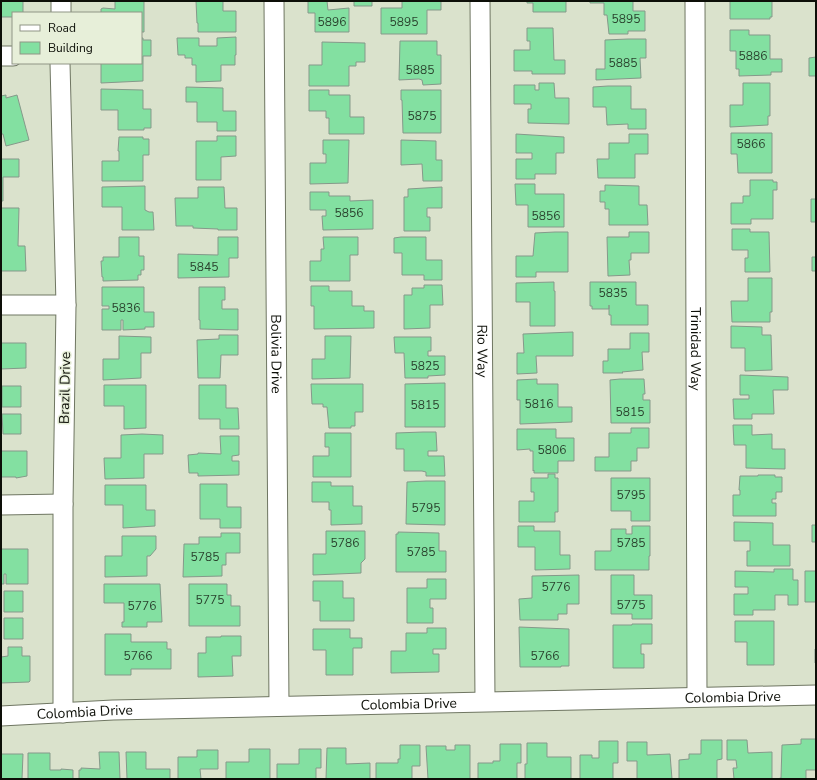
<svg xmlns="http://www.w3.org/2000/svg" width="817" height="780" viewBox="0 0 817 780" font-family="'Nunito Sans',sans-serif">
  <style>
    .building { fill: #83e0a1; stroke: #85998a }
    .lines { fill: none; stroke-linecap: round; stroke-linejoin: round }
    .minor-casing { stroke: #6f7662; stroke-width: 21 }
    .minor { stroke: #fff; stroke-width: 19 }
    .labels { text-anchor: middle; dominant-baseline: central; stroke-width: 3; stroke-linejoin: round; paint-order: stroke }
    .number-label { font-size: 12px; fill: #2a432e }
    .street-label { font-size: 14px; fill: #0d0f08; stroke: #e7efd9 }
  </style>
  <rect width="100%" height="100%" fill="#dae2cc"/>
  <path class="building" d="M1 1H23V13H13V17H1Z
    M115 1H144V32H141V13H101V9L103 8 115 9Z
    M196 1H223V11H236V32H198V23H197Z
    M308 1H327L328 10 349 8V32H315V13H308Z
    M354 1H372V6H354Z
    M402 1H441V10H427V34H381V8H402Z
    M527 1H566V12H533V3H527Z
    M590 1H633V11H645V31H628V34H609L607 15H604V3H590Z
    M730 1H772V17H770V19H730Z
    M527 28H553L554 60H565V74H532V71H514V50H530V41H527Z
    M730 30H749V35H770V59H782V72H771V75L739 76V69H736V51H730Z
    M236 37V55H235V65H221V81L196 82V65H192V58H185V55H178L177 38H199V46H217V38Z
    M141 38H143V40H151V56H143V81L101 83V63H141Z
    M628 39H646V58H640L641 78 596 80V69H605V40Z
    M400 41H437V55H441V84L423 85 422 80 419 79 399 80Z
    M322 42 365 43V62H356V66H349V86H309V65H322Z
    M816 57V76H809V58Z
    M539 83H554L555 98H569V124L528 123V109H531V104H514V85H535V90H539Z
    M743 83H770V116H768V125L730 127V105H743Z
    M608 86H631V109H646V129H628V124L607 125 606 107H593V87Z
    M186 87 223 88V111H236V131H217V122H197V102H186Z
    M101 89 143 90V109H151V128H144V130H118V110H101Z
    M309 90H329V95H350V117H364V134H329V118H326V111H309Z
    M401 90H441V133H403L402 100H401Z
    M6 95V98L17 95 29 140 6 146 3 134H1V96Z
    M731 133H772V173H738L737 154H731Z
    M516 134 564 137V153H556V174H535V179H516V159H532V153H516Z
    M629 134H648V154H635V178H598L597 159H609V143H629Z
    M217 136H236V156L221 157V180H196V141H217Z
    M119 137H143V139H149V155H143V181H102V161H119V151H118Z
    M323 140H349L348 183 310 184V163H326V154H323Z
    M401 140 436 141V160H442V181H423L422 164 401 165Z
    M1 159H19V177H3V201H1Z
    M750 180H773V182H777V190H773V219H751V224H731V203H743V196H750Z
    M515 184H535V194H564V227H528V205H516Z
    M605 185 639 186V205H647L648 225H609V209H605V202H600V191H605Z
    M145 186V210L149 212H153L154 230H122V207H102V187Z
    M198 187H224L225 208H237V230H218V229L193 228V226H176L175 198H198Z
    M442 187V208H427V217H430V231H404V197H408V189Z
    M310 192H329V196H350V201L373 200V229L323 230 322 216H326V210H310Z
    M811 199H816V222H811Z
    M1 208H19L18 246H25L26 271H1Z
    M732 229H750V232H769L770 272H745V258H748V250H732Z
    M555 232H568V272H536V277H516V256H533L535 233Z
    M629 232H649V253H631V260H629L630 275 608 276 607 237H629Z
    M119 237H139V256H144V270H141V275H138V280L103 281V277H102L101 261H103V257H119Z
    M218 237H238V258H229V277L178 278V254L218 255Z
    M323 237H358V255H350V281H310V261H321V249H324Z
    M401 237H426V260H442V280H424V275H402V253H394V238Z
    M812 257H816V271H812Z
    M748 278H772V312H770V322H732L731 301H748Z
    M554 282V291H555V326H530V302H516V283Z
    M590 282H636V305H648V325H611V315H609V305V309H592V306H590Z
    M424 285H442L443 305H430V328L404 329V295H412V288H424Z
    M311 286H329V291H352V306H364V311H374V328L314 329V306H311Z
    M102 287H144V312H154V327H145V329L123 330V320H121V330H102V309H109V306H102Z
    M199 287H225V300H222V309H238V330L200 329V320H199Z
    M731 326 762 327V335H771L772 370 745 371V348H731Z
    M573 332V356H536L537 373 517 374V353H524L523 334Z
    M630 333H649V352H642L643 370 622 372 623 373H603V361H608V349H630Z
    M219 335H238V355H221L220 378H198L197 340 219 339Z
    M119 336 151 337V353H141V378L103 380V359H119Z
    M325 336H351L350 378 312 379V359H325Z
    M394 337H431V351H428V356H445V375L428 376V378H405L404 353H395Z
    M1 343H26V368L1 369Z
    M740 375 788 377V390H773L774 414H752V419H734L733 399H749V395H740Z
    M537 379V384H558V407H572V422L520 424V400H517V380Z
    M620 379H644L645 394H643V400H650V423H611L610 380Z
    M445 383V427H405V384Z
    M311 384H363V412H355V426H351V428H329L327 407H323V404H312Z
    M104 385H146V428L124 429V406H104Z
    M199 385H226V408H238L239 429H220V419H199Z
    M2 386H21V407H2Z
    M2 414H21V434H3Z
    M733 425H752V435L772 434V449H785V469L746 468V445H734Z
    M631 428H649V448H637V461H631V471H595V457H609V433H631Z
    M517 429H556V438H574V461H558V473H534V470L533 471V451H530V449L517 450Z
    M423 432H436L437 451H428V456H444L445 476H426V472L422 471H404V449H396V433Z
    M325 433H351V477H313V456H329V447H325Z
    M142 434 163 435V454H144V478L105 479 104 458H121V435Z
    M220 436H239V455L232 456V461H239V475L198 476V473H189L188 455 198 454V453L221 454Z
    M1 451H27V476L16 478V477H1Z
    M548 474H555V478H558V512H555V522H519V501H534V492H531V478H548Z
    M758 475H775V477H782V492H776V499H772V503H776V516H733V495H740V490H739L740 476H758Z
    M611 478H650V521H631V511H611Z
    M426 481H445V525L406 524 407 482Z
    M312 482H331V486H353V506H362V524L331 525V510H329V502H312Z
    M200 484H227V507H241V528H220V519H200Z
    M105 485H146V510H155V526L123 528V505H105Z
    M734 522 773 523V545H790V566H747V551H750V541H734Z
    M812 525H816V542H812Z
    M518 526H534V531H560V555H570V569L535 570V547H518Z
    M632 526H650V556H649V570H595V551H611V529H626V534H632Z
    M326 531H365V559L361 563V573L313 575V554H326Z
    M398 532 439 533V551H446V572H396V534H398Z
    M221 533H240V553H226V565H222V576L183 577 184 544H199V537H221Z
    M122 536H156V549L150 556H147V576L105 577V556H122Z
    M1 549H28V584H6V574H4V584H1Z
    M774 569H793V580H798V605H788V595H775V610H753V615H734V594H748V587H735V571L774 572Z
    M805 571H816V602H805Z
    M579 575V604H567V614H558V620H520L519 599 532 598V576Z
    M611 575H634V595H652V619H632V614H611Z
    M427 579H446V599H430V608H433V623H407V588H427Z
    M313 581H343V598H354V621H320V601H313Z
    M104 584H160L162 622H147V627H122V622H124V603H104Z
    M189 584H227V595H231V606H240V626H189Z
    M4 591H23V612H4Z
    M4 618H23V639H4Z
    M735 621H774V665H747V642H735Z
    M632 624H652V644H641V654H644V668H613V625H632Z
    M519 627 569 629V666H561V667H520Z
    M427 628H446V649H433V654H439V672L391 673V651H406V633H427Z
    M313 629H350V638H362V648H353V675H326V650H313Z
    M105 634H131V642H167V649H171V669H131V675H105Z
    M221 636H241V656H232L233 676 198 677V653H206V637H221Z
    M8 647H22V656H30V681L29 682 1 683V657L8 656Z
    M815 649H816V663H815Z
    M801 739H816V770H806V779H777L781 778 782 745 801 744Z
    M701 740H722V759L717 760V779H679V760L689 759V754H701Z
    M727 740H747L748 753 772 752V779H734L733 768H737L736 760H727Z
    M599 741H618V763H613V779H580V755H592V758H599Z
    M627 742H647V755L670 754 672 779H637V761H627Z
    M527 743H547V757H571V779H525V764H527Z
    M500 744H521V763H517V779H478V763H493V761H500Z
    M400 745H420V766H412V779H376V763H398V759H400Z
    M455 745H470V779H428L426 746H446V750H455Z
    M327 748H346V764L370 763V779H326Z
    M249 749H270V779H226V762H249Z
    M299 749H321V768H316V779H277V764H299Z
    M197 750H218V769H200L201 779H178V757H197Z
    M99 752H119L120 779H79V770H81V768L100 769Z
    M126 752H146V769H170V779H127Z
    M28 753H50V770H61V769L73 770V779H28Z
    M1 754H23L22 779H1Z"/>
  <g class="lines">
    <defs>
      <g id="minor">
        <path id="s1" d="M274 1 279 706"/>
        <path id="s2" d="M480 1 485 701"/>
        <path id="s3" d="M695 1 697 697"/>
        <path d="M61 13V1"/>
        <path d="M1 56H13"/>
        <path d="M60 63 66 305 63 504V713"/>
        <path d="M1 305H66"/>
        <path d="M1 505 63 504"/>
        <path id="s4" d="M1 716 113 710 816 695"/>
      </g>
    </defs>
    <use href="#minor" class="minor-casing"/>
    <use href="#minor" class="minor"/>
  </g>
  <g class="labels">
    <g class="number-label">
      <text x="626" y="19">5895</text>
      <text x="332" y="22">5896</text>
      <text x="404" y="22">5895</text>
      <text x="753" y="56">5886</text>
      <text x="623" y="63">5885</text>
      <text x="420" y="70">5885</text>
      <text x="422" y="116">5875</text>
      <text x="751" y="144">5866</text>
      <text x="349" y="213">5856</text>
      <text x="546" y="216">5856</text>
      <text x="204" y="267">5845</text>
      <text x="613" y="293">5835</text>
      <text x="126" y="308">5836</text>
      <text x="425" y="366">5825</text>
      <text x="539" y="404">5816</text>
      <text x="425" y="405">5815</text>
      <text x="630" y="412">5815</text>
      <text x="552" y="450">5806</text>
      <text x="631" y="495">5795</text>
      <text x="426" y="508">5795</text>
      <text x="345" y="543">5786</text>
      <text x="631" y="543">5785</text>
      <text x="421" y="552">5785</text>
      <text x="205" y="557">5785</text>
      <text x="556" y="587">5776</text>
      <text x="210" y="600">5775</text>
      <text x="631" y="605">5775</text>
      <text x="142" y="606">5776</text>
      <text x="138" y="656">5766</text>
      <text x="545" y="656">5766</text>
    </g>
    <g class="street-label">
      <text stroke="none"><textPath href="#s3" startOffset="348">Trinidad Way</textPath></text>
      <text stroke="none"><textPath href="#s2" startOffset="350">Rio Way</textPath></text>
      <text stroke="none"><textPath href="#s1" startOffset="353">Bolivia Drive</textPath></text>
      <text transform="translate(65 388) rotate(-89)">Brazil Drive</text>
      <text stroke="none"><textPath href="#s4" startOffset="732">Colombia Drive</textPath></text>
      <text stroke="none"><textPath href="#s4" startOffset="408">Colombia Drive</textPath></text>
      <text stroke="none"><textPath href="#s4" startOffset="84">Colombia Drive</textPath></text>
    </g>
  </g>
  <rect width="817" height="780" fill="none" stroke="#0d0f08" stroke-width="4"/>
  <rect x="12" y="12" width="130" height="52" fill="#e7efd9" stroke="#909585"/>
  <rect x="20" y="25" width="20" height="6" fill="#ffffff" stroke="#909585"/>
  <text x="48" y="32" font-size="12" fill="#0d0f08">Road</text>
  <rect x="20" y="42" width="20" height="12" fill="#83e0a1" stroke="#909585"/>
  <text x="48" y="52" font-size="12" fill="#0d0f08">Building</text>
</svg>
